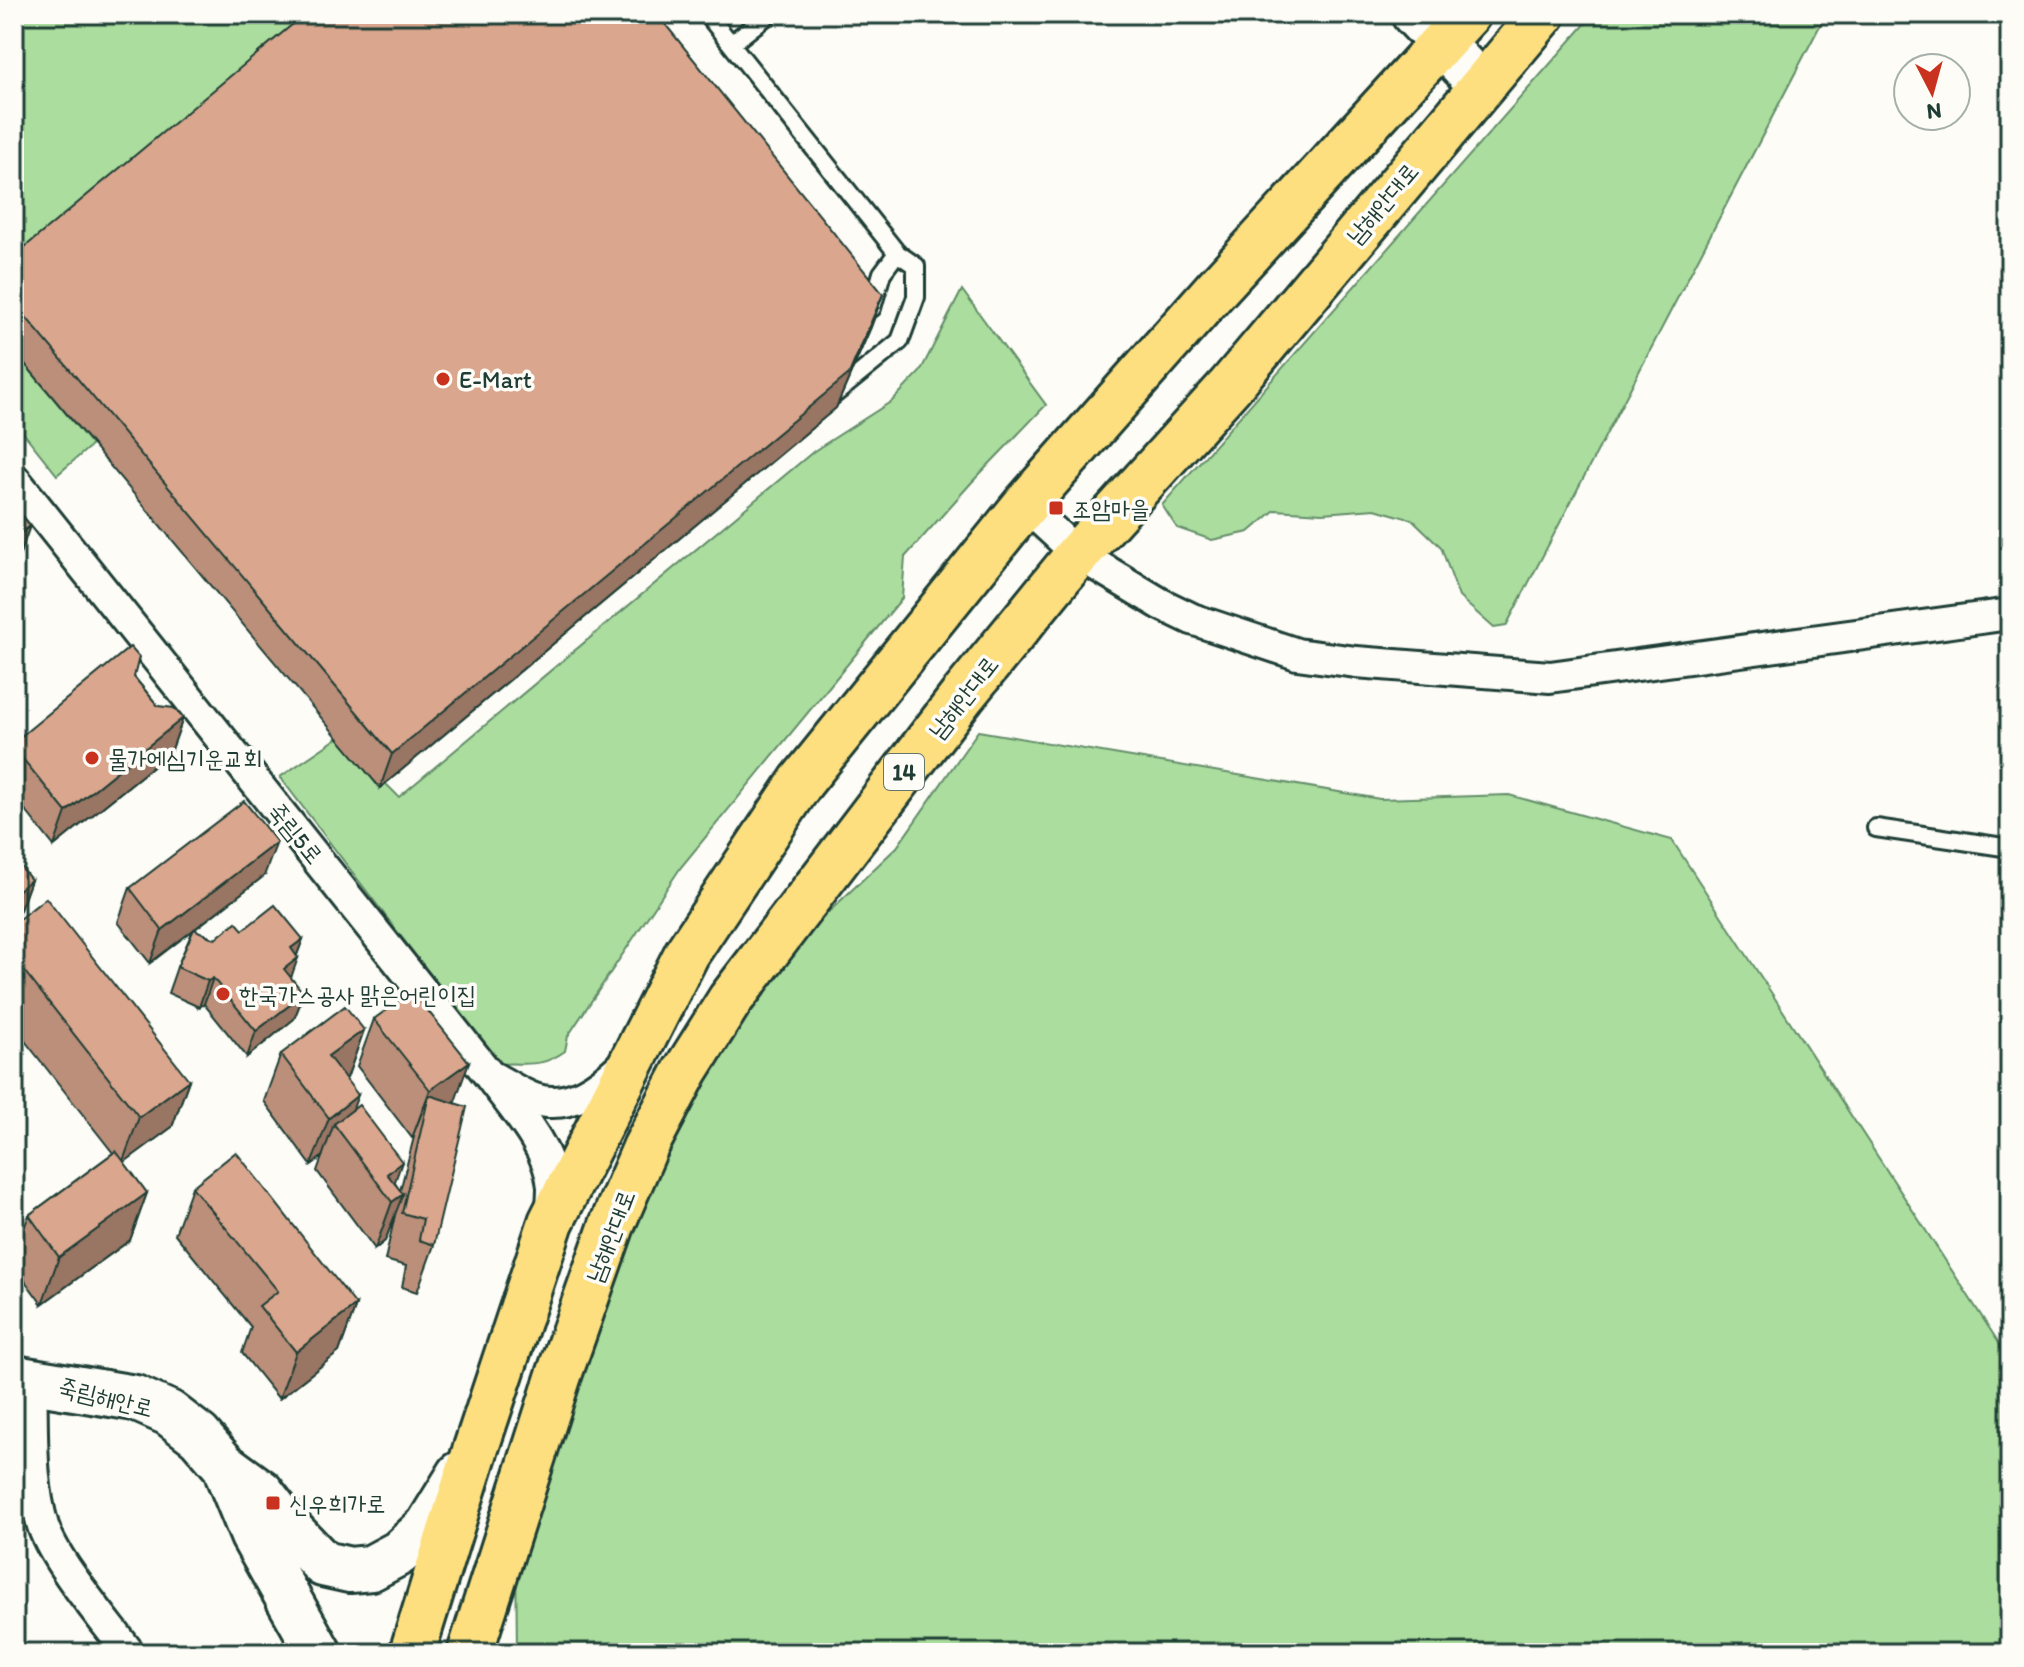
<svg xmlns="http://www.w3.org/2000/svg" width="2024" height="1667" viewBox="0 0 2024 1667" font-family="Itim,'Poor Story',sans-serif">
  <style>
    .green { fill: #aadd9e; stroke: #648d69; stroke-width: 2 }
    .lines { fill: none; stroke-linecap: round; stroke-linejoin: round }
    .lane-casing { stroke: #1f3d34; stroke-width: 22 }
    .street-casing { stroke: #1f3d34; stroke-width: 36 }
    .secondary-casing { stroke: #1f3d34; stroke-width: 50 }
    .primary-casing { stroke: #1f3d34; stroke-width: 50 }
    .lane { stroke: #fdfcf7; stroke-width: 16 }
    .street { stroke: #fdfcf7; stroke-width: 30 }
    .secondary { stroke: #fdfcf7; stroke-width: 44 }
    .primary { stroke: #fddf80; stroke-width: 44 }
    .wall { fill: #bb8f7a; stroke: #1f3d34; stroke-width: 2 }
    .shaded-wall { fill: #997463; stroke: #1f3d34; stroke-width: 2 }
    .building { fill: #daa68e; stroke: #1f3d34; stroke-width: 2 }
    .poi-dot { fill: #c8321e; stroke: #fdfcf7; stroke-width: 3 }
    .labels { text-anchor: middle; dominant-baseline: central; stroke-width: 7; stroke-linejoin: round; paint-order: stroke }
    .shield { fill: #fdfcf7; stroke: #62766e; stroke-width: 2 }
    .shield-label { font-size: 22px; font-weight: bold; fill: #1f3d34 }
    .street-label { font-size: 24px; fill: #1f3d34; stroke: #fdfcf7 }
    .poi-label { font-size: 24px; fill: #1f3d34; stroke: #fdfcf7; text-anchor: start }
  </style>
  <rect width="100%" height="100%" fill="#fdfcf7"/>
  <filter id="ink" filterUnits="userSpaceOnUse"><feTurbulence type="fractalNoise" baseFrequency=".0125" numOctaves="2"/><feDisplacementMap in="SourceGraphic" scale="16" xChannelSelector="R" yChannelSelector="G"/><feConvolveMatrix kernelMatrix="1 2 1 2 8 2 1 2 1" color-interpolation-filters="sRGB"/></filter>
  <g filter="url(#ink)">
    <path class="green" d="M21 14H333L14 279V20Z
      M1594 14H1826L1506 626 1494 628 1459 597 1441 547 1413 520 1375 509 1322 513 1275 510 1249 532 1212 540 1177 528 1162 505Z
      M962 290 1046 405 972 482 905 557 902 598 681 867 568 1036 565 1051C540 1069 526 1062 498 1064L280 777 339 737 399 797 814 451 892 401 920 372Z
      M14 351 92 445 57 475 14 421Z
      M978 731 1380 799 1509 795 1672 840 2010 1360V1653H517L516 1548 600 1286 686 1105 769 965 814 926 897 847Z"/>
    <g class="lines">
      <defs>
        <path id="lane" d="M707 14 731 44 769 14
          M731 44 897 253 916 266V297L900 341 830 398
          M872 308 882 273 897 253
          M1876 828 2010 848"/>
        <path id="street" d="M14 479 489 1075C512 1107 550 1146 553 1187 553 1195 552 1204 552 1213
          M1025 505 1078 554 1161 604 1192 619 1297 654 1356 662 1550 677 2010 614
          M494 1078C507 1085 520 1094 534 1099 569 1111 601 1086 625 1063
          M31 1379C33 1427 29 1480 43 1526 56 1564 104 1619 129 1653"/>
        <path id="secondary" d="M1414 14 1481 85
          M14 1378 135 1398 169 1413 199 1436 224 1465 261 1492 288 1527 323 1564 350 1570 371 1568 399 1553 428 1526 460 1474
          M228 1475 253 1536 319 1653"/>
        <path id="primary" d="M412 1653 476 1448 551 1222 687 953 801 782 1025 505 1217 288 1468 14
          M470 1653 558 1378 612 1225 645 1148 686 1070 730 1000 963 695 1078 554 1230 386 1543 14"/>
      </defs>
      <use href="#lane" class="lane-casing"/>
      <use href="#street" class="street-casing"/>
      <use href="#secondary" class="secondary-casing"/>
      <use href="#primary" class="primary-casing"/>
      <use href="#lane" class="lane"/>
      <use href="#street" class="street"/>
      <use href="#secondary" class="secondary"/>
      <use href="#primary" class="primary"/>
    </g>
    <path class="wall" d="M14 256 883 294 871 327 836 408 380 788 14 351Z
      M134 677 158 706 183 718 171 752 54 846 14 796V742Z
      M14 858 31 880 16 921 189 1080 172 1127 124 1162 147 1193 130 1240 42 1304 14 1266V1255L29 1215 113 1153 14 1027Z
      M264 876 194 930 215 939 243 930 303 939 297 955 291 978 304 994 294 1019 247 1057 204 1004 199 1007 168 993 177 967 193 930 150 963 118 922 130 888Z
      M374 1019 454 1103 434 1245 417 1292 402 1287 406 1266 385 1260 395 1215 385 1241 375 1249 317 1171 322 1157 311 1165 264 1101 281 1054 364 1030 347 1078 345 1079 353 1110 395 1183 400 1191 414 1137 412 1138 357 1066Z
      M192 1187 356 1305 339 1352 279 1399 242 1353 251 1327 175 1234Z"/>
    <path class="shaded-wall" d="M883 294 871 327 836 408 380 788 392 754Z
      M30 526 18 560 14 563V538Z
      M183 718 171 752 54 846 66 812Z
      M277 842 264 876 150 963 162 930Z
      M31 880 14 926V893Z
      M303 939 295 960 298 958 289 983 274 995 291 948Z
      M213 978 204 1004 199 1007 208 981Z
      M304 994 294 1019 247 1057 256 1031Z
      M364 1030 347 1078 315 1100 328 1056Z
      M469 1062 452 1110 429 1095 412 1138 430 1090Z
      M189 1080 172 1127 122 1164 139 1117Z
      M358 1095 343 1136 334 1124 322 1157 311 1165 329 1118Z
      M402 1162 389 1198 387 1174Z
      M147 1193 130 1240 42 1304 59 1257Z
      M403 1194 385 1241 375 1249 392 1202Z
      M356 1305 339 1352 279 1399 296 1352Z"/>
    <path class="building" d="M305 14H657L883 294 849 374 392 754 14 303V256Z
      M14 504 30 526 14 538Z
      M130 647 139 657 134 677 158 706 174 708 183 718 66 812 14 748V742Z
      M244 801 277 842 162 930 130 888Z
      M14 858 31 880 14 893Z
      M46 898 189 1080 139 1117 14 958V923Z
      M275 905 303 939 291 948 298 958 284 969 304 994 256 1031 213 978 208 981 177 967 194 929 215 939 236 922 243 930Z
      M412 991 469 1062 430 1090 374 1019Z
      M345 1006 364 1030 328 1056 358 1095 329 1118 281 1054Z
      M429 1095 467 1107 434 1245 419 1240 423 1219 402 1213Z
      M359 1105 402 1162 387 1174 403 1194 392 1202 334 1124Z
      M116 1151 147 1193 59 1257 29 1215Z
      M236 1152 356 1305 296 1352 259 1306 278 1291 192 1187Z"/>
  </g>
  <g class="poi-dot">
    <circle cx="443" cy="379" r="8"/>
    <rect x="1048" y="500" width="16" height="16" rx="4"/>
    <circle cx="92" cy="758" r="8"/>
    <circle cx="223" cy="994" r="8"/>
    <rect x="265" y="1495" width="16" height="16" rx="4"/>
  </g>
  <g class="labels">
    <rect class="shield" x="884" y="754" width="40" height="36" rx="6"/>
    <g class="shield-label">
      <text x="904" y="772">14</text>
    </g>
    <g class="street-label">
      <text transform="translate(1382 203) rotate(-50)">남해안대로</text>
      <text transform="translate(963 697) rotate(-52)">남해안대로</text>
      <text transform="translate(296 833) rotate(51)">죽림5로</text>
      <text transform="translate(610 1236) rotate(-69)">남해안대로</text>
      <text transform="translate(106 1397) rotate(14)">죽림해안로</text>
    </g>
    <g class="poi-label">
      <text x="459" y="379">E-Mart</text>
      <text x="1072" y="508">조암마을</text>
      <text x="108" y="758">물가에심기운교회</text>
      <text x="239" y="994">한국가스공사 맑은어린이집</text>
      <text x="289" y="1503">신우희가로</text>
    </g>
  </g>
  <rect width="2024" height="1667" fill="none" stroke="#fdfcf7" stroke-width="48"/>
  <rect x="24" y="24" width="1976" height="1619" fill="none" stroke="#1f3d34" stroke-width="3" filter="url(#ink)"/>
  <g transform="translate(1932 92) rotate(174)"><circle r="38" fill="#fdfcf7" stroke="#a4b0a9" stroke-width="2"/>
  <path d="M0-6L14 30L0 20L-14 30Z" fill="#c8321e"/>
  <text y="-12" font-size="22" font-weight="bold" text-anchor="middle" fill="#1f3d34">N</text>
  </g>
</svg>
